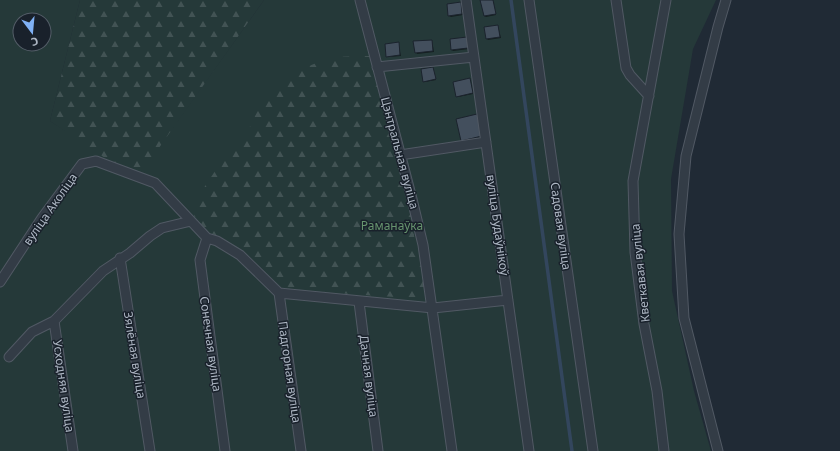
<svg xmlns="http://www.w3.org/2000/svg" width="840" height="451" viewBox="0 0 840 451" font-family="'Noto Sans',sans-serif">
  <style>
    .green { fill: #253939; fill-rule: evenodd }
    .forest { fill: url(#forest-firs) }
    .shadow { fill: #0007 }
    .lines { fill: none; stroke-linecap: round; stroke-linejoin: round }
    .stream { stroke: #33465d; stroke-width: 3.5 }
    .building { fill: #434f5d; stroke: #1b232d }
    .minor-casing { stroke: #515964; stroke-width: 11 }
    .minor { stroke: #333c46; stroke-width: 9 }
    .labels { text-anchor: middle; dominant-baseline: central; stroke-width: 3; stroke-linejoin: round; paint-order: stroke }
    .street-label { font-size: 12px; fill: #adb6c3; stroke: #19212b }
    .park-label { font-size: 12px; fill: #66936e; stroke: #19212b }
  </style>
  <defs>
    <pattern id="forest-firs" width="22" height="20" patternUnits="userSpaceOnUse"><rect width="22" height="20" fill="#253939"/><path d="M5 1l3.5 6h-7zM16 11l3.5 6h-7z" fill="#425354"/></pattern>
  </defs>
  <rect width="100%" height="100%" fill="#202a35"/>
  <path class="green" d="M0 0H80L50 121 138 176 264 0H716L693 49 671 179 672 291 694 391 711 451H0ZM20 20H44V44H20Z"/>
  <path class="forest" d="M80 0H264L139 176 120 168 50 121Z
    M369 56 384 108 414 222V236L422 264 427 299 348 294 281 286 242 250 218 236 209 233 194 216 205 186 226 155 247 133 257 111 274 91 301 69 332 57Z"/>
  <path class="shadow" d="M482 0H493L496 15 486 17 484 16Z
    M460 3 463 15 451 17 449 16Z
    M498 26 501 38 488 40 487 39Z
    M467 38 469 49 453 51 452 50Z
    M432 41 434 52 417 54 416 52Z
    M398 43 401 56 388 57 387 56Z
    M433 68 436 80 425 82 424 81Z
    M470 81 473 94 458 97 457 96Z
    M477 115 482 137 463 141 462 140Z"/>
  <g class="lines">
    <path class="stream" d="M511 0 572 451"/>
  </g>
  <path class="building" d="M480 0H493L496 14 484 16Z
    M461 2 462 14 448 16 447 4Z
    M498 25 500 37 486 39 484 27Z
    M467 37 468 48 451 50 450 39Z
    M432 40 433 51 415 53 413 41Z
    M399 42 400 55 386 57 385 44Z
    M433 67 436 79 423 82 421 69Z
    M470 78 473 93 456 97 453 82Z
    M477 114 482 136 461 141 456 119Z"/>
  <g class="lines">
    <defs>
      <path id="minor" d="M360 0 412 199 423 245 452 451
        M466 0 529 451
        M529 0 593 451
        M616 0 626 68 630 75 649 96
        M377 67 474 57
        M400 155 486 142
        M207 238 200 260 225 451
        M120 258 150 451
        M0 282 42 218 82 164 96 161 155 183 191 221
        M279 293 301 451
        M359 302 378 451
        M54 321 73 451
        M9 357 32 332 54 321 103 271 130 253 150 236 162 228 191 221 207 238 217 241 240 255 279 293 433 308 508 300
        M664 451 657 391 644 324 635 252 633 181 666 0
        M718 451 684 318 679 234 686 156 718 27 726 0"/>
    </defs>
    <use href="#minor" class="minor-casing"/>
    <use href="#minor" class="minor"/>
  </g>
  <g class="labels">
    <g class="street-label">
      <text transform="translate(400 153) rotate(75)">Цэнтральная вуліца</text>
      <text transform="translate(50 209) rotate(-55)">вуліца Аколіца</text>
      <text transform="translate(498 225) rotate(82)">вуліца Будаўнікоў</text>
      <text transform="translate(561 226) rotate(82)">Садовая вуліца</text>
      <text transform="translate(640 273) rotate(-96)">Кветкавая вуліца</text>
      <text transform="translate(211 344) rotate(82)">Сонечная вуліца</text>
      <text transform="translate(135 355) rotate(81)">Зялёная вуліца</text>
      <text transform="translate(290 372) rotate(82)">Падгорная вуліца</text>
      <text transform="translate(369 376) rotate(83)">Дачная вуліца</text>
      <text transform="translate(64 386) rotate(82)">Усходняя вуліца</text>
    </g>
    <g class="park-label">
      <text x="392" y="225">Раманаўка</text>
    </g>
  </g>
  <g transform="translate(32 32) rotate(164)"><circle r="19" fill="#19212b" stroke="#545d68"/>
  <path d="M0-3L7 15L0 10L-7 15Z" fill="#80b1f5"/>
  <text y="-6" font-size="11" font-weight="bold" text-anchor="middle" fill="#adb6c3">С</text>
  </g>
</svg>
